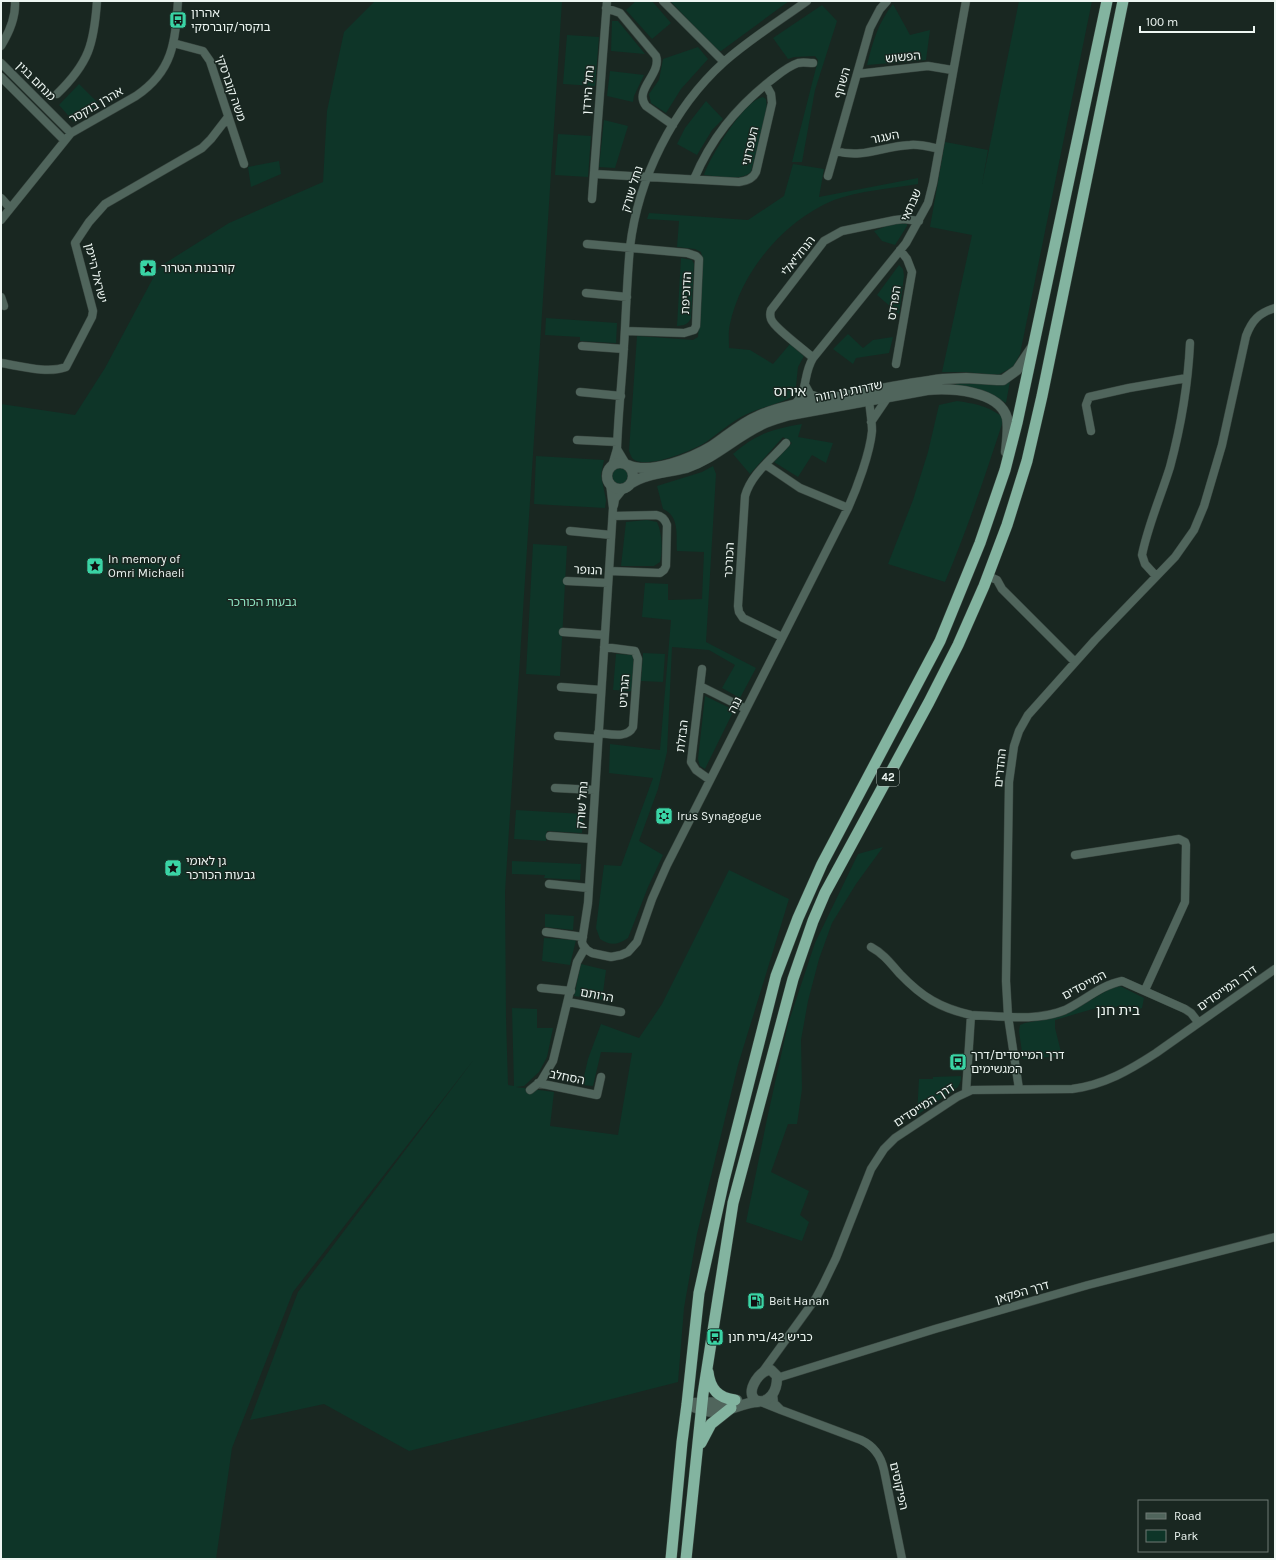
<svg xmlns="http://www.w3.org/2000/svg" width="1276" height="1560" viewBox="0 0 1276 1560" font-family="Karla,'Noto Sans Hebrew',sans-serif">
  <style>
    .green { fill: #0e3528 }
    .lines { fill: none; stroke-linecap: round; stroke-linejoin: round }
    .minor-casing { stroke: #37443e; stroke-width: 9 }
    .tertiary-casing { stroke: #37443e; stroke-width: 11 }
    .trunk-casing { stroke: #37443e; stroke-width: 12 }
    .minor { stroke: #50655c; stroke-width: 8 }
    .tertiary { stroke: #50655c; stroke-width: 10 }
    .trunk { stroke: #83b4a0; stroke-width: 11 }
    .labels { text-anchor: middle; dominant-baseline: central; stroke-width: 3; stroke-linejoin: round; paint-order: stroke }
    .shield { fill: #192721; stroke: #adb8b3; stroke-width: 1 }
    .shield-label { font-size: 11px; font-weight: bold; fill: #edf6f2 }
    .poi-label { font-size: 12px; fill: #edf6f2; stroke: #192721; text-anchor: start }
    .street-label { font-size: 12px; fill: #edf6f2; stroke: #192721 }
    .park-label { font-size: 12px; fill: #8ce0bf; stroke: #192721 }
    .quarter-label { font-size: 14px; fill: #edf6f2; stroke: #192721 }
  </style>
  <rect width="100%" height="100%" fill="#192721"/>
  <path class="green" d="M375 1H562L505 892 506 1018 508 1085 514 1086 512 1008 537 1009V1028H553L547 1057 539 1072 524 1086 516 1087 554 1092 550 1126 618 1135 632 1053 601 1052 593 1086 582 1085 588 1059 601 1024 639 1038 662 1004 729 870 789 899 738 1065 697 1234 684 1308 678 1382 409 1451 324 1404 250 1420 298 1292 475 1058 293 1292 232 1448 216 1559H1V404L75 415 105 368 159 267 229 223 323 182 327 111 344 32Z
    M636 1H652L671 23 652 39 626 10Z
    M670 1H789L721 51 717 50Z
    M1019 1H1092L1020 354 1013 367 998 375 964 372H942L972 235 930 227 945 142 988 150 982 184Z
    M893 4 910 35 930 30 926 60 867 65C873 41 878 23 893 4Z
    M822 5 837 21 815 90 802 162H792L818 60 815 56 794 57 788 59 773 38Z
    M612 21H618L645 54 611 51Z
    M567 35 599 37 595 86 563 84Z
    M698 47 708 59 681 89 666 113 651 103 649 94 659 80 663 59Z
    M610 71 644 75 634 96 633 102 607 96Z
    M79 84 99 104 74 122 59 105Z
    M763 97 766 99 767 108 751 172C739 182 719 176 704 175 710 157 744 100 763 97Z
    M706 101 723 119 712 130 697 155 677 144 685 128Z
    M604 120 628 126 615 168 599 167Z
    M558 134 591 136 588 177 555 175Z
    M279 161 281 174 251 187 248 167Z
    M793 164 824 169 819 197 918 178V184C893 188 858 191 834 200 785 220 741 271 730 324 728 331 729 340 729 348L750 350 773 364 790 344 804 356 798 367 795 395C780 404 762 407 747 414 732 421 719 433 706 442 694 450 646 470 633 459 631 457 630 453 629 451L637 336 693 340 698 337 703 261 701 252 695 249 677 247 679 221 647 219 649 213 748 220 784 196Z
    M903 223 907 224V226L895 245 882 241 874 231 889 225Z
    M681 258 692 260 694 264 691 318C688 325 684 325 677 326Z
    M899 265 903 269 904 276 899 314 877 295Z
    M546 318 617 323 616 343 580 341V337L545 335Z
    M848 334 863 348 873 340 893 337 889 353 856 358 853 364 833 349Z
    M1010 381 1006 403 991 394 955 385 956 383Z
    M957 401C977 404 988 406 1004 418 986 473 968 528 945 582L888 564 913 500 928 452 939 405Z
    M802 424 798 437 833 443 826 463 812 455 798 477 774 462 792 443 783 437 750 474 733 454C756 434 772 429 802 424Z
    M536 456 604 460 601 475 606 500 605 508 534 504Z
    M609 476a11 11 0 1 1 22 0a11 11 0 1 1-22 0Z
    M713 466 716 474 706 642 756 668 740 698 722 688 735 665 709 650 672 647 667 752 658 789 639 841 663 855 648 887 628 938C618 945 610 946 600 939L596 928 604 865 621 866 653 778 609 773 610 744 660 750 671 620 642 617 645 583 668 584V600L702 599 704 552 677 551C676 536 680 516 663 509L657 486 702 472Z
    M647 520 657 522C662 533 663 550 660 562L654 566H621L626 522Z
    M533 544 567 546 560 676 526 674Z
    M643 653 665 654 663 682 641 681Z
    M616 654 634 655 632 691 613 690Z
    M705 696 734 710 705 769 700 766 698 759Z
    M516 810 583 814 582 833 547 831 546 841 514 839Z
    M883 847 856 884 832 923 819 959 808 1001 801 1040 802 1089 797 1124H788L771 1172 809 1191 800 1215 809 1222 802 1241 746 1222 767 1119 788 1024 815 943 858 854Z
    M512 861 581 864 580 880 544 878 545 875 512 874Z
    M545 914 574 916 573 930 545 927Z
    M544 938 576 940 570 965 542 961Z
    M581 964 606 970 602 1000 574 996Z
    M1120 986 1144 998 1142 1008 1125 1014 1121 1005 1105 1011 1103 1006 1055 1020V1028L1062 1056 1023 1059 1019 1031 1020 1025 1025 1023 1052 1018 1072 1011 1111 988Z
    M961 1076V1080L958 1087 917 1115 919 1079H933V1077Z"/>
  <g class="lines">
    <defs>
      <path id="minor" d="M663 1 724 62
        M606 8 620 13 656 56C662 74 633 90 646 106L673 125
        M173 43 203 51 210 61 244 164
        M1 46C9 33 16 17 15 1
        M1 63 71 133
        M857 74 928 66 952 70
        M1 77 64 140
        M57 94C89 63 94 44 97 1
        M835 151C864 159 883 146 910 145 920 144 930 147 939 149
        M594 174 739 182C747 181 753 179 756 172L772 103 771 94 766 85
        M828 176 870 28 880 9 887 1
        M694 179C711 139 735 109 770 81 778 75 788 66 798 63 803 62 808 63 813 63
        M1 198 10 208
        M592 199 607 1
        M1 220 71 133 136 96C173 71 175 43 178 1
        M587 244 687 253 696 256 699 259 696 326 694 330 684 333 625 331
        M586 293 627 297
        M1 297 4 306
        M582 346 624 349
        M813 358C805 350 774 328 771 319 770 316 770 313 771 310L824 241 842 231 895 220 904 219 919 221
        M1 363C20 366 48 374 66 367L92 317 93 311 75 243 89 222 105 204 202 148 211 139 228 117
        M896 364 912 272 907 259 900 250
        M805 385 810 394 823 399
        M580 392 621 396
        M794 405C809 391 802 376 813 358L906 243 928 203 933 183 966 1
        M871 422 888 397
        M1091 431 1086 405 1089 397 1129 388 1187 378
        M577 440 617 442
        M617 449 626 464
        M766 465 800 488 848 508
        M612 466 617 449C618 415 622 380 624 346 626 313 627 279 630 247 638 179 673 108 724 62 750 39 779 21 807 1
        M610 483 613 508 588 903 582 942 583 945 587 950 592 953 611 957 621 955 628 952 637 942 652 899 667 865 848 508C857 488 870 453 872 431 872 421 870 411 869 400L873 396
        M614 505 615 499 623 489
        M570 531 611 535
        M609 571 660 573 664 570 666 566 667 525C665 519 662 516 656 515L613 516
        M988 576 997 580 1002 589 1075 662
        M1156 576 1145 564 1142 555C1148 525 1161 496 1170 467 1181 426 1188 385 1190 343
        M567 581 608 583
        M563 632 605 635
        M782 637 743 618 739 612 738 606 745 496C751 474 772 459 786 443
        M702 669 691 762 696 770 710 780
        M700 686 746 709
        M561 687 601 690
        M598 733C610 734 627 739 633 727L638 659 635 651 604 647
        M558 736 598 739
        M555 788 595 790
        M550 836 592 839
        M1075 855 1179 839 1185 842 1186 845 1185 902 1145 990
        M549 884 588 888
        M546 932 583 937
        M871 947C884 954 891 964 900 974 922 997 940 1008 971 1015 1001 1016 1036 1022 1065 1010 1084 1001 1101 985 1122 981L1185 1009 1191 1013 1198 1022
        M541 988 571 991
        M568 1002 621 1012
        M538 1083 597 1095 601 1077
        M1019 1089 1008 1016 1006 981 1009 782 1014 746 1019 731 1028 715 1095 640 1175 557 1194 530 1204 506 1222 445 1246 336C1252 320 1259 313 1275 308
        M530 1090 541 1081 553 1061 577 962 585 948
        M966 1092 971 1015
        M761 1374 816 1298 823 1285 836 1258 871 1169 884 1149 895 1138 957 1097 972 1090 1072 1089C1104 1085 1130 1070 1156 1053L1275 969
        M777 1378 935 1329 1088 1285 1275 1237
        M761 1402 781 1410 774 1403 773 1394
        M781 1410 861 1440C874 1446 881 1456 884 1470L902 1559"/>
      <path id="tertiary" d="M607 476a13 13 0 1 1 26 0a13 13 0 1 1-26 0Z
        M628 465C651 475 692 458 712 446 727 436 741 423 758 416 785 404 815 401 844 396 877 390 910 383 943 379L966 378 997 380H1003L1017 370 1033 346
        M630 484C646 473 667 473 686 468 715 458 734 438 761 425 770 420 780 418 790 415L927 390C950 388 999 390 1007 418 1009 428 1007 441 1006 452
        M771 1370 777 1376C778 1411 739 1407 756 1380 760 1374 764 1370 771 1370Z
        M694 1403C710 1401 721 1405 737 1400
        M687 1404C699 1410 711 1414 724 1411 736 1408 746 1402 758 1402"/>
      <path id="trunk" d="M708 1372C710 1389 718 1398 735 1400
        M701 1443 711 1424 731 1408
        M671 1559 682 1442 687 1404 699 1293 724 1180 776 976 798 918 822 864 940 641 980 543 1005 470 1017 423 1107 1
        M686 1559 703 1394 733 1203 793 979 813 921 825 893 929 702 958 645 984 586 1007 525 1027 461 1042 396 1123 1"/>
    </defs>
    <use href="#minor" class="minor-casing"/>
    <use href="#tertiary" class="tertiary-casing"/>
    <use href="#trunk" class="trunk-casing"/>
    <use href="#minor" class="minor"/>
    <use href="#tertiary" class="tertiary"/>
    <use href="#trunk" class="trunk"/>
  </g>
  <defs>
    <symbol id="bus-square" viewBox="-11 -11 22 22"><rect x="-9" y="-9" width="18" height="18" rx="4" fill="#3ad4a5" stroke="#192721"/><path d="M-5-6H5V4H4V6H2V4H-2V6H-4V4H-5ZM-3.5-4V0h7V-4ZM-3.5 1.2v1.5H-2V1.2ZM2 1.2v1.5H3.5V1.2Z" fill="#111"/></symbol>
    <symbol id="sight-square" viewBox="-11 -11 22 22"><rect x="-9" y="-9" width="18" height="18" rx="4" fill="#3ad4a5" stroke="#192721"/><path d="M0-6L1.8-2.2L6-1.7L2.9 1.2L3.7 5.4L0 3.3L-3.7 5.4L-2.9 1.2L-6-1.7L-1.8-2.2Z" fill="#111"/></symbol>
    <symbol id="synagogue-square" viewBox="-11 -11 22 22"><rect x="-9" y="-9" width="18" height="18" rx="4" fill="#3ad4a5" stroke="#192721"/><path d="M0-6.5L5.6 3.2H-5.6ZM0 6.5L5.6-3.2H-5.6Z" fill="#111"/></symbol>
    <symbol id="fuel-square" viewBox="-11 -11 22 22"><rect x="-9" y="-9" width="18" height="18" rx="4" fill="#3ad4a5" stroke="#192721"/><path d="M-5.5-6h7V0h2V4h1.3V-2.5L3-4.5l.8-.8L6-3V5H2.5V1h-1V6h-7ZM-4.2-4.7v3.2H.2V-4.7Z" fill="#111"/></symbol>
  </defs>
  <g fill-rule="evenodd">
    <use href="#bus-square" x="168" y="10" width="20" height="20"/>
    <use href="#sight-square" x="138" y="258" width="20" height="20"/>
    <use href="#sight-square" x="85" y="556" width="20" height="20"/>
    <use href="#synagogue-square" x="654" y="806" width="20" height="20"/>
    <use href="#sight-square" x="163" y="858" width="20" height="20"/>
    <use href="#bus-square" x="948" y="1052" width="20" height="20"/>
    <use href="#fuel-square" x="746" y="1291" width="20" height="20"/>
    <use href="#bus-square" x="705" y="1327" width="20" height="20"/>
  </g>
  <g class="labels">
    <rect class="shield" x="877" y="768" width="22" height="18" rx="3"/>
    <g class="shield-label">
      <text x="888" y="777">42</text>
    </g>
    <g class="poi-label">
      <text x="191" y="13">אהרון<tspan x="191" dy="14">בוקסר/קוברסקי</tspan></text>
      <text x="161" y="268">קורבנות הטרור</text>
      <text x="108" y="559">In memory of<tspan x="108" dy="14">Omri Michaeli</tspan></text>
      <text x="677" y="816">Irus Synagogue</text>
      <text x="186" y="861">גן לאומי<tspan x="186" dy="14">גבעות הכורכר</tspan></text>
      <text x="971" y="1055">דרך המייסדים/דרך<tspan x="971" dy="14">המגשימים</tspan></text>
      <text x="769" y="1301">Beit Hanan</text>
      <text x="728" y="1337">כביש 42/בית חנן</text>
    </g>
    <g class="street-label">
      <text transform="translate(903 57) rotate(-6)">הפשוש</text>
      <text transform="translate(36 81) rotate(45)">מנחם בגין</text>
      <text transform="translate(842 83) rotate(-74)">השחף</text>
      <text transform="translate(231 88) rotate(71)">משה קוברסקי</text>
      <text transform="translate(588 90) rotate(-86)">נחל הירדן</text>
      <text transform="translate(96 105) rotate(-30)">אהרן בוקסר</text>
      <text transform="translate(885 137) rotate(-11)">העגור</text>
      <text transform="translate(750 146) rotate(-77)">העפרוני</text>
      <text transform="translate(632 189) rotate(-73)">נחל שורק</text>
      <text transform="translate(911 205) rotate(-66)">שבתאי</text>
      <text transform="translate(798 256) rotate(-52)">הנחליאלי</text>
      <text transform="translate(96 273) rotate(76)">ישראל היימן</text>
      <text transform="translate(686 293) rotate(-87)">הדוכיפת</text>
      <text transform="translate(894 303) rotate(-81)">הפרדס</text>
      <text transform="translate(849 391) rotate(-11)">שדרות גן רווה</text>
      <text transform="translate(729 560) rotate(-87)">הכורכר</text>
      <text transform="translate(588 570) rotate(3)">הנופר</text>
      <text transform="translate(624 691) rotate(-86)">הגרניט</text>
      <text transform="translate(735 705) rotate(-63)">נגה</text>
      <text transform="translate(682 736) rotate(-83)">הבזלת</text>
      <text transform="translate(1000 768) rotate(-84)">ההדרים</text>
      <text transform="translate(582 805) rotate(-86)">נחל שורק</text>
      <text transform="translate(1084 985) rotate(-28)">המייסדים</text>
      <text transform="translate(1227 988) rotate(-35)">דרך המייסדים</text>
      <text transform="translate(597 995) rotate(11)">הרותם</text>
      <text transform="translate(567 1077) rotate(11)">הסחלב</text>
      <text transform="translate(924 1105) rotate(-33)">דרך המייסדים</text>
      <text transform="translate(1022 1292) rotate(-16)">דרך הפקאן</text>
      <text transform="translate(899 1486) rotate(77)">הפיקוסים</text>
    </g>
    <g class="park-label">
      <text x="262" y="602">גבעות הכורכר</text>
    </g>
    <g class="quarter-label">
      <text x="790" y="391">אירוס</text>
      <text x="1118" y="1010">בית חנן</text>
    </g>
  </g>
  <rect width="1276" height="1560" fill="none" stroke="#edf6f2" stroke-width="4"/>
  <rect x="1138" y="1500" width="130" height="52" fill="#192721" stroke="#6e7a75"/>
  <rect x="1146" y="1513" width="20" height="6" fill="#50655c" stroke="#6e7a75"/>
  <text x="1174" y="1520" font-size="12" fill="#edf6f2">Road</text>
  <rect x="1146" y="1530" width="20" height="12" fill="#0e3528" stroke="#6e7a75"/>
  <text x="1174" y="1540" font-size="12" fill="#edf6f2">Park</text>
  <path d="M1140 26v6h114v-6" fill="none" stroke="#edf6f2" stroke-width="2"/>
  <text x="1146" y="26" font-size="12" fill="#edf6f2" stroke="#192721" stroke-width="3" paint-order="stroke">100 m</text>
</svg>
